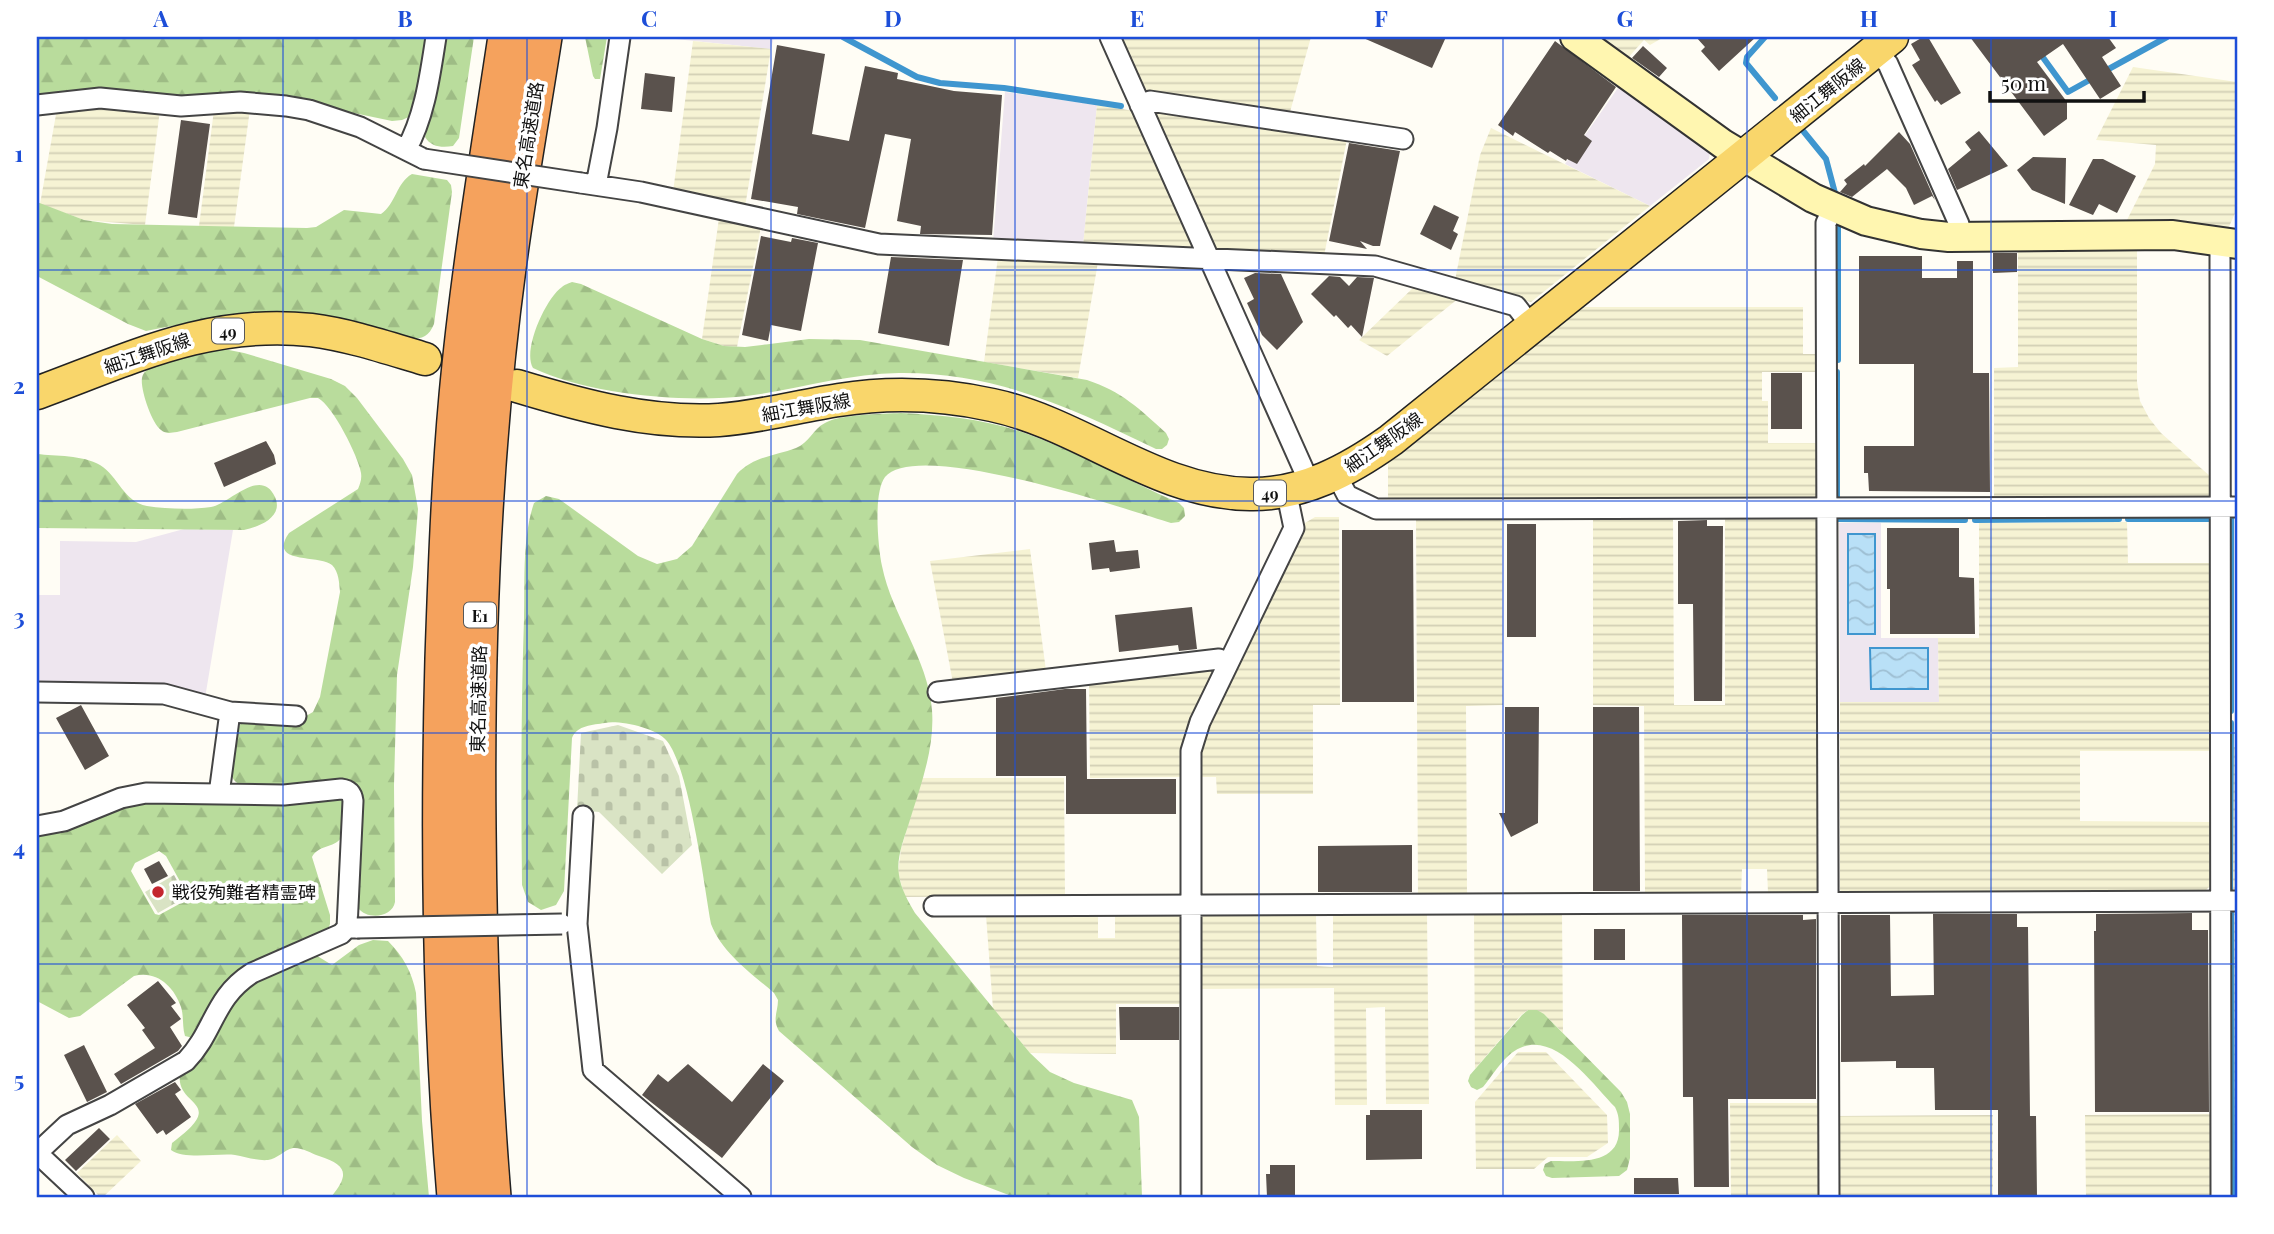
<svg xmlns="http://www.w3.org/2000/svg" width="2274" height="1234" viewBox="0 0 2274 1234" font-family="'Playfair Display','Noto Sans JP',serif">
  <style>
    .industrial { fill: #eee6ef }
    .farmland { fill: url(#farmland-rules) }
    .forest { fill: url(#forest-firs); fill-rule: evenodd }
    .cemetery { fill: url(#cemetery-stones) }
    .water { fill: url(#water-waves); stroke: #3f96cf; stroke-width: 2 }
    .lines { fill: none; stroke-linecap: round; stroke-linejoin: round }
    .stream { stroke: #3f96cf; stroke-width: 6 }
    .building { fill: #5a524d }
    .street-casing { stroke: #444; stroke-width: 23 }
    .secondary-casing { stroke: #333; stroke-width: 32 }
    .primary-casing { stroke: #222; stroke-width: 35 }
    .highway-casing { stroke: #222; stroke-width: 40 }
    .street { stroke: #fff; stroke-width: 19 }
    .secondary { stroke: #fff6b0; stroke-width: 28 }
    .primary { stroke: #f9d66b; stroke-width: 32 }
    .highway { stroke: #f5a25d; stroke-width: 37 }
    .street-bridge-casing { stroke: #444; stroke-width: 23; stroke-linecap: butt }
    .street-bridge { stroke: #fff; stroke-width: 19 }
    .grid { fill: none; stroke: #1d4ed8; stroke-width: 2; stroke-opacity: 0.55 }
    .poi-dot { fill: #c4262e; stroke: #fff; stroke-width: 2.5 }
    .labels { text-anchor: middle; dominant-baseline: central; stroke-width: 7; stroke-linejoin: round; paint-order: stroke }
    .shield { fill: #fff; stroke: #585858; stroke-width: 2 }
    .shield-label { font-size: 16px; font-weight: bold; fill: #111 }
    .street-label { font-size: 18px; fill: #111; stroke: #fff }
    .poi-label { font-size: 18px; fill: #111; stroke: #fff; text-anchor: start }
    .neatline { fill: none; stroke: #1d4ed8; stroke-width: 2.5 }
    .grid-label { font-size: 23px; text-anchor: middle; font-weight: bold; fill: #1d4ed8 }
  </style>
  <defs>
    <pattern id="farmland-rules" width="6" height="5" patternUnits="userSpaceOnUse" patternTransform="scale(1.75)"><rect width="6" height="5" fill="#f6f3d4"/><path d="M0 2.5h6" fill="none" stroke="#d2cfb5"/></pattern>
    <pattern id="forest-firs" width="22" height="20" patternUnits="userSpaceOnUse" patternTransform="scale(1.75)"><rect width="22" height="20" fill="#b9dc9c"/><path d="M5 1l3.5 6h-7zM16 11l3.5 6h-7z" fill="#9ebc85"/></pattern>
    <pattern id="cemetery-stones" width="16" height="16" patternUnits="userSpaceOnUse" patternTransform="scale(1.75)"><rect width="16" height="16" fill="#d9e3c4"/><path d="M2 7V4a2 2 0 0 1 4 0v3zM10 15v-3a2 2 0 0 1 4 0v3z" fill="#b9c2a7"/></pattern>
    <pattern id="water-waves" width="16" height="10" patternUnits="userSpaceOnUse" patternTransform="scale(1.75)"><rect width="16" height="10" fill="#b9e0f7"/><path d="M0 5q4-4 8 0t8 0" fill="none" stroke="#9ebfd3"/></pattern>
  </defs>
  <rect width="100%" height="100%" fill="#fffdf5"/>
  <path class="industrial" d="M656 37H774L771 49Z
    M1620 85 1710 150 1709 159 1650 206 1565 164Z
    M1005 92 1097 105 1083 246 993 242Z
    M1839 523H1881V638H1938L1939 702H1840Z
    M184 529 233 530 205 698 37 686V595H60V541L136 542Z"/>
  <path class="farmland" d="M1118 37H1311L1290 112 1149 92 1139 84Z
    M1595 37H1664L1650 45 1644 40 1626 60Z
    M693 41 771 49 745 207 673 192Z
    M2133 67 2237 82V209L2227 231 2125 224 2155 164 2156 145 2096 140Z
    M88 105 160 110 145 225 84 220 40 204 57 109Z
    M1097 105 1134 111 1195 244 1191 250 1083 246Z
    M250 109 234 227 199 226 214 110Z
    M1158 111 1347 139 1324 256 1222 251 1212 245 1154 117Z
    M1491 128 1650 206 1531 302 1455 280 1480 155Z
    M719 218 761 227 737 347 724 346 702 339Z
    M2137 248V382L2140 401 2149 418 2161 433 2211 477V493L2205 499 1994 500V368L2018 367V250Z
    M998 257 1098 262 1078 378 984 362Z
    M1416 285 1459 298 1387 356 1359 340Z
    M1579 307H1803V354H1818V372H1762V401H1768V443H1819V494L1813 500 1388 501V462Z
    M1813 515 1819 522 1820 887 1814 893H1768L1767 869H1742L1741 894H1645L1644 706 1593 705V516H1673L1674 705H1725V516Z
    M1502 516 1503 705 1466 706 1467 895H1418L1416 517Z
    M1315 517H1339L1340 705H1313V794H1217L1216 777H1198L1199 752 1207 725 1305 523Z
    M2127 522 2128 563H2211V751H2080V821L2210 822V886L2204 892 1843 893 1840 890V702H1939L1938 638H1979V523Z
    M1030 549 1046 671 953 683 930 561Z
    M1211 667 1215 673 1182 777 1090 778 1089 682Z
    M2232 747H2237V892H2232Z
    M922 778H1064L1065 896 905 897 898 873 901 849Z
    M2232 910H2237V1184H2233Z
    M1427 913 1429 1104H1386L1385 1007 1366 1008 1367 1105H1335L1334 988 1199 989V921L1205 914H1316L1317 966 1333 967V914Z
    M1474 913H1562L1563 1033 1544 1014 1528 1010 1521 1015 1475 1069Z
    M1178 914 1184 920 1183 1004H1116V1054L1030 1053 993 1009 986 915H1098V938H1115V915Z
    M1518 1052H1546L1607 1115 1608 1143 1587 1157H1548L1534 1169H1476L1475 1102Z
    M1730 1103H1821V1197H1731Z
    M2212 1114V1197H2086L2085 1115Z
    M1993 1115V1197H1836V1116Z
    M117 1135 141 1161 103 1197H100L77 1173Z"/>
  <path class="forest" d="M37 37H430L411 116 402 120 392 121 287 99H37Z
    M446 37H474L459 138 453 146C442 148 431 147 425 137Z
    M585 37H607L600 79H595L593 76Z
    M412 174 447 180 451 185 452 192 434 324C429 336 423 339 410 339L314 315 285 313 227 315 146 331 128 324 37 276V202L84 220 112 224 307 228 316 227 344 210 381 214C396 204 396 183 412 174Z
    M572 282 581 284 702 339 724 346 745 347 809 339 860 340 1087 380C1121 391 1140 409 1166 433L1169 439 1167 445 1162 449H1156C1072 408 995 372 899 373 847 374 798 389 747 396 685 403 589 395 533 368 522 350 546 298 562 287 564 285 569 283 572 282Z
    M224 349 244 353 331 379 345 386 357 398 403 459 412 475 418 509 413 567 397 675 394 785 395 902C392 918 367 920 358 908L361 801 306 786H245C240 784 234 783 232 776 227 764 234 730 243 721L299 720 313 712 320 697 340 592C339 583 339 572 332 565 319 554 267 565 289 533L358 489C360 484 362 479 361 473 358 456 333 406 318 398H310L177 432C170 433 166 434 161 430 152 424 140 389 142 378 143 372 148 369 153 366L204 350Z
    M901 413C942 415 983 419 1022 432 1076 451 1127 480 1179 503L1184 508 1185 516 1179 522 1171 523C1125 509 917 438 885 477 873 493 878 547 882 566 892 616 928 658 932 710 935 749 920 787 909 823 904 839 896 858 899 875 901 889 908 901 915 913L1030 1053 1050 1072 1074 1083 1132 1100 1139 1117 1142 1197H1014L964 1178 937 1165 912 1147 779 1031C772 1019 778 1012 778 1000L774 993C751 973 722 953 711 924 704 885 689 765 666 740 656 728 619 720 605 723 593 725 577 725 572 738L564 891 556 905 541 910 528 902 522 885C521 797 521 708 524 619 525 582 522 538 534 503L546 496 559 499 638 556 657 564 677 559 692 546 737 474C754 456 775 456 796 448 809 443 813 429 825 423 840 414 883 414 901 413Z
    M37 454C55 456 83 455 100 465 118 476 124 502 147 506 166 509 192 510 211 507 229 504 261 466 275 497 284 517 259 527 244 530L37 528Z
    M340 798 344 803C343 812 346 831 341 838 334 848 318 845 312 857L330 915V924L327 932 250 968 193 1038 185 1036C182 1026 184 1016 181 1007 174 986 156 970 134 976L80 1016 69 1018 37 1001V833L138 802ZM159 851 166 856 188 896 183 902 159 915 155 914 131 871 135 863Z
    M373 940 388 941C403 956 412 972 416 993L422 1121 429 1197H331C350 1174 347 1165 319 1156 311 1153 301 1147 293 1148 284 1150 277 1159 268 1160 258 1161 246 1157 235 1155 218 1153 184 1160 171 1150L172 1143C230 1100 175 1108 180 1074L244 986 314 954 332 965 359 945Z
    M1528 1010H1537L1544 1014 1621 1092 1627 1102 1630 1114V1158L1627 1170 1619 1176 1552 1178 1546 1176 1543 1170 1545 1164 1551 1161C1577 1161 1620 1166 1619 1129 1619 1121 1619 1115 1615 1107 1593 1085 1556 1031 1520 1048 1505 1054 1493 1075 1483 1087L1477 1090 1471 1087 1468 1081 1470 1075 1522 1015Z"/>
  <path class="cemetery" d="M618 725 663 741 679 776 692 845 662 874 599 812 577 810 581 733Z
    M174 875 186 897 158 913 145 892Z"/>
  <path class="water" d="M1848 534H1875V634H1848Z
    M1870 648H1928V689H1871Z"/>
  <g class="lines">
    <path class="stream" d="M843 37 917 77 940 83 1004 88 1121 106
      M1765 37 1747 57 1746 63 1775 98
      M2039 52 2068 92 2095 77
      M2105 71 2167 37
      M1804 132 1826 159 1835 193
      M1838 360V223L1840 219
      M1837 372V497
      M1837 519 1965 520
      M2128 519H2209
      M1975 520 2119 519
      M2231 711V519
      M2230 892 2231 723
      M2231 910 2232 1197"/>
  </g>
  <path class="building" d="M1361 37H1446L1432 68Z
    M1696 37H1756L1719 71 1701 51 1705 47Z
    M1923 37H1928L1961 93 1941 105 1937 100 1935 102 1912 65 1920 60 1911 44Z
    M1970 37H2108L2116 48 2102 57 2121 86 2100 99 2063 44 2037 62 2067 102V119L2044 136Z
    M1555 41 1616 87 1584 135 1592 141 1577 164 1567 159 1566 161 1550 151 1548 153 1515 132 1513 136 1498 125Z
    M777 45 825 54 812 134 849 141 865 66 898 73 897 79 954 91 1002 95 992 235 920 234 921 226 897 221 911 139 885 134 865 228 797 214 798 207 751 199Z
    M1643 46 1667 68 1659 77 1632 58Z
    M645 73 675 77 672 112 641 109Z
    M181 120 210 124 197 218 168 214Z
    M1979 131 2008 166 1957 190 1948 169 1971 150 1965 142Z
    M1899 132 1910 144 1935 200 1932 196 1914 205 1906 188 1887 169 1852 197 1840 192 1847 184 1844 180 1864 164 1865 166Z
    M1349 143 1400 151 1380 246H1373L1360 241 1367 249 1329 241Z
    M2033 157 2066 158 2065 204 2032 190 2017 170Z
    M2093 159H2103L2136 176 2117 213 2099 204 2093 215 2069 205Z
    M1434 205 1459 217 1453 231 1458 234 1451 250 1420 234Z
    M761 236 791 242 792 238 818 243 801 331 771 325 768 341 742 335Z
    M1993 253H2017V272L1993 273Z
    M1859 256H1922V278H1957V261H1973V373H1989L1990 492 1869 491 1868 473H1864V446H1914V364H1859Z
    M891 257 963 260 949 346 878 333Z
    M1255 273 1281 274 1303 322 1277 350 1262 335 1247 303 1254 299 1244 278Z
    M1329 276 1340 277 1349 286 1357 277 1374 278 1362 337 1351 325 1348 328 1336 315 1334 317 1311 294Z
    M1771 373H1802V429H1771Z
    M266 441 274 455 276 464 224 487 214 463Z
    M1707 520V526H1723L1722 701H1694L1693 604H1678V521Z
    M1507 524H1536V637H1507Z
    M1887 528H1959V577L1974 578 1975 634H1890V589H1887Z
    M1342 530H1413L1414 702H1342Z
    M1114 540 1116 552 1138 550 1140 568 1110 572 1109 568 1092 570 1089 543Z
    M1192 607 1197 649 1179 651 1178 645 1119 652 1115 615Z
    M1065 689H1086L1087 779H1176V814H1066V776H996V698Z
    M81 705 109 756 85 770 56 718Z
    M1505 707H1539L1538 823 1511 837 1499 813H1505Z
    M1593 707H1639L1640 891H1593Z
    M1412 845V892H1318V846Z
    M159 861 168 876 152 884 144 869Z
    M2192 913V930H2208L2209 1112H2095L2094 931H2096V914Z
    M1933 914H2017V927H2028L2030 1116H2036L2037 1197H1998V1110H1935L1934 1068H1896V1061L1841 1062V915H1890L1891 996 1934 995Z
    M1682 915H1803V920L1816 919V1099H1728L1729 1187H1694L1693 1097H1683Z
    M1594 929H1625V960H1594Z
    M158 981 176 1003 171 1006 181 1019 170 1027 182 1046 178 1051 121 1084 114 1074 155 1048 142 1030 145 1028 127 1005Z
    M1119 1007H1179V1040H1120Z
    M84 1045 107 1092 87 1102 64 1055Z
    M688 1064 732 1102 763 1064 784 1081 722 1158 642 1095 658 1074 668 1082Z
    M175 1082 181 1090 175 1094 191 1117 166 1135 163 1130 157 1134 135 1104Z
    M1370 1110H1422V1159L1366 1160V1115H1370Z
    M99 1128 110 1139 76 1171 65 1160Z
    M1270 1165H1295V1197H1267L1266 1174H1270Z
    M1634 1178H1678L1679 1194H1634Z"/>
  <g class="lines">
    <defs>
      <path id="street" d="M1110 37 1310 484
        M1876 50 1888 64 1959 224V236
        M37 105 100 98 181 106 240 102 286 106 309 110 360 127 424 159
        M1140 105 1150 101 1403 139
        M406 150C425 116 430 75 436 37
        M581 183 641 192 879 244 1375 266 1516 306 1532 327
        M596 185 607 128 620 37
        M1336 474 1347 495 1376 509 2237 507
        M37 692 164 694 230 712 296 716
        M938 692 1219 659 1228 663
        M219 794 230 712
        M583 816 577 924 593 1070 741 1197
        M37 826 64 821 121 798 146 793 284 795 341 789C349 790 352 793 353 801L347 928H357
        M934 906 2237 901
        M37 1153 67 1125 110 1105 186 1061C215 1031 213 998 252 973L341 934 347 928
        M37 1153 84 1197
        M1191 1197V751L1200 722 1294 528 1286 490
        M1829 1197 1826 223 1833 208
        M2221 1197 2220 255 2223 241"/>
      <path id="secondary" d="M1575 37 1723 144 1813 198 1866 221 1921 234 1949 237 2173 235 2237 244"/>
      <path id="primary" d="M517 386C583 406 649 424 719 420 760 417 799 406 839 400 890 392 942 394 992 405 1082 424 1156 493 1250 494 1303 495 1349 470 1391 440L1892 37
        M37 393C130 359 208 319 311 330 350 335 388 348 425 359"/>
      <path id="highway" d="M456 1197C441 1018 439 839 444 659 447 572 450 484 458 396 469 276 489 156 507 37
        M492 1197C482 1075 478 952 477 829 475 642 482 453 507 268 517 191 531 114 543 37"/>
    </defs>
    <use href="#street" class="street-casing"/>
    <use href="#secondary" class="secondary-casing"/>
    <use href="#primary" class="primary-casing"/>
    <use href="#highway" class="highway-casing"/>
    <use href="#street" class="street"/>
    <use href="#secondary" class="secondary"/>
    <use href="#primary" class="primary"/>
    <use href="#highway" class="highway"/>
    <defs>
      <path id="street-bridge" d="M424 159 581 183
        M357 928 562 924"/>
    </defs>
    <use href="#street-bridge" class="street-bridge-casing"/>
    <use href="#street-bridge" class="street-bridge"/>
  </g>
  <path class="grid" d="M283 37V1197M527 37V1197M771 37V1197M1015 37V1197M1259 37V1197M1503 37V1197M1747 37V1197M1991 37V1197M37 270H2237M37 501H2237M37 733H2237M37 964H2237"/>
  <circle class="poi-dot" cx="158" cy="892" r="7"/>
  <g class="labels">
    <g class="shield">
      <rect x="212" y="318.5" width="32" height="25" rx="5"/>
      <rect x="1254" y="480.5" width="32" height="25" rx="5"/>
      <rect x="464" y="602.5" width="32" height="25" rx="5"/>
    </g>
    <g class="shield-label">
      <text x="228" y="331">49</text>
      <text x="1270" y="493">49</text>
      <text x="480" y="615">E1</text>
    </g>
    <g class="street-label">
      <text transform="translate(1827 90) rotate(-39)">細江舞阪線</text>
      <text transform="translate(528 135) rotate(-81)">東名高速道路</text>
      <text transform="translate(147 353) rotate(-19)">細江舞阪線</text>
      <text transform="translate(806 407) rotate(-10)">細江舞阪線</text>
      <text transform="translate(1383 442) rotate(-35)">細江舞阪線</text>
      <text transform="translate(478 699) rotate(-89)">東名高速道路</text>
    </g>
    <g class="poi-label">
      <text x="172" y="892">戦役殉難者精霊碑</text>
    </g>
  </g>
  <rect width="2274" height="1234" fill="none" stroke="#ffffff" stroke-width="77"/>
  <path d="M1990 91v10h154v-10" fill="none" stroke="#111111" stroke-width="3.5"/>
  <text x="2001" y="91" font-size="21" fill="#111111" stroke="#ffffff" stroke-width="5" paint-order="stroke">50 m</text>
  <rect x="38" y="38" width="2198" height="1158" class="neatline"/>
  <g class="grid-label">
    <text x="161" y="27">A</text>
    <text x="405" y="27">B</text>
    <text x="649" y="27">C</text>
    <text x="893" y="27">D</text>
    <text x="1137" y="27">E</text>
    <text x="1381" y="27">F</text>
    <text x="1625" y="27">G</text>
    <text x="1869" y="27">H</text>
    <text x="2113" y="27">I</text>
    <text x="19" y="162">1</text>
    <text x="19" y="394">2</text>
    <text x="19" y="625">3</text>
    <text x="19" y="856">4</text>
    <text x="19" y="1088">5</text>
  </g>
</svg>
